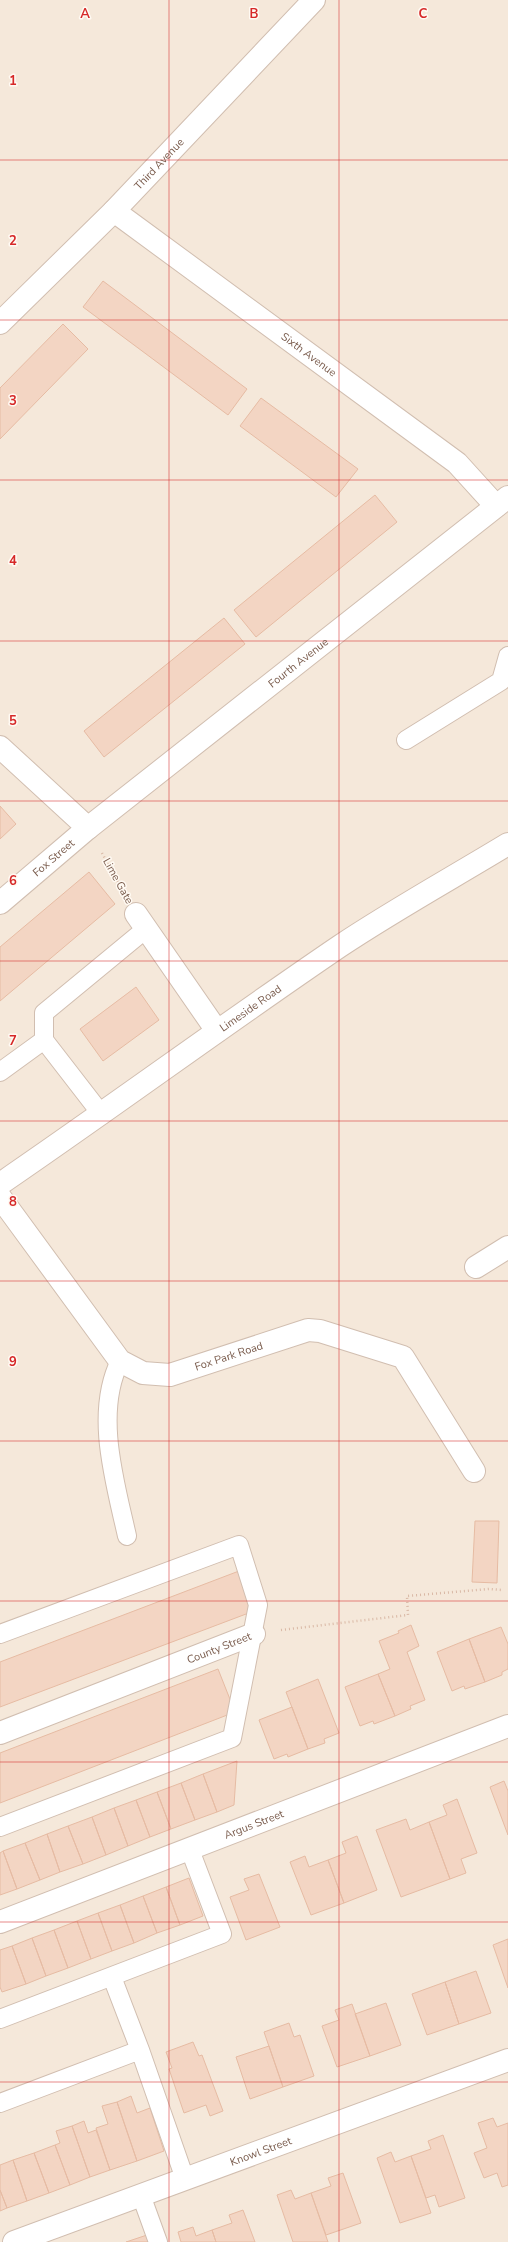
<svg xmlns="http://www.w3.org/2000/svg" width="508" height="2242" viewBox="0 0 508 2242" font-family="'Nunito Sans',sans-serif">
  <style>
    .residential { fill: #f5e8da }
    .building { fill: #f3d5c3; stroke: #e6bba3 }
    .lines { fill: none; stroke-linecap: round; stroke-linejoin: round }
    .service-casing { stroke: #d1beb0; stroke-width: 20 }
    .minor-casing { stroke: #d1beb0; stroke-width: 24 }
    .tertiary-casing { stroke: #d1beb0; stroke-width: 24 }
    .path { stroke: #d9b8a5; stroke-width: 2.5; stroke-dasharray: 1 3; stroke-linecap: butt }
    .service { stroke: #fff; stroke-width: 18 }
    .minor { stroke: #fff; stroke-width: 22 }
    .tertiary { stroke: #fff; stroke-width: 22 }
    .grid { fill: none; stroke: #d62828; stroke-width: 1; stroke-opacity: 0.55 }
    .labels { text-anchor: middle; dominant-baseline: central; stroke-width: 3; stroke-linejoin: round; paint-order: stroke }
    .street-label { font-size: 11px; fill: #7a5c4d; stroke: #fffaf3 }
    .grid-label { font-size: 13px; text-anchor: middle; font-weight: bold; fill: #d62828; stroke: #fffaf3; stroke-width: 3; stroke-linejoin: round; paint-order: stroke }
  </style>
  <rect width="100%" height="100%" fill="#fdf6ec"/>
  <path class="residential" d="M0 0H508V2242H0Z"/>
  <path class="building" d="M103 281 247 389 228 415 83 307Z
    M63 324 88 349 0 439V388Z
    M261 398 358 469 336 497 240 426Z
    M375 495 397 522 256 637 234 610Z
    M224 618 245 644 104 757 84 731Z
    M0 806 16 824 0 839Z
    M89 872 115 904 0 1001V947Z
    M136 987 159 1020 103 1061 80 1029Z
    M475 1521H499L497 1583 472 1582Z
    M239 1571 254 1611 0 1707V1662Z
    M411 1625 419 1646 407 1652 425 1700 410 1706 411 1709 395 1716 378 1674 390 1669 379 1641 399 1633 398 1631Z
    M501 1627 508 1644V1669L502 1672V1675L485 1682 469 1639Z
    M469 1639 485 1682 465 1689 464 1686 452 1691 437 1652Z
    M218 1669 235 1712 0 1803V1753Z
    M378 1674 395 1716 374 1724 373 1721 360 1726 345 1687Z
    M318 1679 339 1733 324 1739 325 1743 308 1749 286 1692Z
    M292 1707 308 1749 288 1757 287 1754 274 1759 259 1720Z
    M237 1761 234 1805 217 1812 203 1774Z
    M203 1774 217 1812 195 1820 181 1783Z
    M504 1781 508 1791V1835L490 1787Z
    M181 1783 195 1820 171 1829 157 1792Z
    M157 1792 171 1829 150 1837 136 1800Z
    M457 1799 477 1853 461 1859 466 1873 450 1879 429 1822 447 1815 443 1805Z
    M136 1800 150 1837 128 1846 114 1808Z
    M114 1808 128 1846 106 1855 92 1817Z
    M92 1817 106 1855 83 1864 68 1826Z
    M406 1819 410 1830 429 1822 450 1879 401 1897 376 1830Z
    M68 1826 83 1864 60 1872 47 1834Z
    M47 1834 60 1872 40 1880 25 1843Z
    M357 1836 377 1890 344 1903 328 1860 346 1853 342 1842Z
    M25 1843 40 1880 17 1889 3 1851Z
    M3 1851 17 1889 0 1895V1853Z
    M305 1856 309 1867 328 1860 344 1903 311 1915 290 1862Z
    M259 1874 280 1927 246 1940 230 1897 249 1890 244 1879Z
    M189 1878 203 1916 180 1925 166 1887Z
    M166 1887 180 1925 157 1933 143 1896Z
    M143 1896 157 1933 134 1943 120 1905Z
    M120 1905 134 1943 112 1951 98 1913Z
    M98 1913 112 1951 91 1959 77 1921Z
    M77 1921 91 1959 68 1968 54 1930Z
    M54 1930 68 1968 46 1976 32 1938Z
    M32 1938 46 1976 26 1984 12 1946Z
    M508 1939V1988L493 1945Z
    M12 1946 26 1984 2 1992 0 1987V1950Z
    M476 1971 491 2013 459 2024 445 1982Z
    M445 1982 459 2024 427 2035 412 1994Z
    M386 2003 401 2045 370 2056 355 2014Z
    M352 2004 370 2056 337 2067 322 2026 339 2020 335 2010Z
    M289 2023 294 2037 300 2035 314 2076 283 2087 264 2032Z
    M193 2042 199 2056 202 2055 223 2111 210 2116 206 2105 184 2113 169 2069 172 2068 166 2052Z
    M269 2046 283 2087 250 2099 236 2057Z
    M131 2096 137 2113 150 2108 164 2151 137 2161 117 2102Z
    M117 2102 137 2161 110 2170 96 2128 108 2124 102 2106Z
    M493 2118 497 2127 508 2123V2185L502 2187 497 2173 484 2178 474 2153 487 2148 478 2123Z
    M84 2121 88 2133 96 2130 110 2170 90 2177 72 2126Z
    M72 2126 90 2177 70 2185 55 2145 60 2143 56 2131Z
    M443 2135 465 2198 439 2207 435 2195 426 2198 411 2156 431 2149 428 2141Z
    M55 2145 70 2185 49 2193 34 2153Z
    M391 2152 395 2162 411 2156 431 2213 400 2223 377 2158Z
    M34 2153 49 2193 27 2201 13 2160Z
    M13 2160 27 2201 7 2208 0 2190V2165Z
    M343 2173 361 2223 326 2235 311 2193 331 2186 328 2178Z
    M0 2190 7 2208 0 2211Z
    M291 2190 295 2199 311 2193 328 2242H293L277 2195Z
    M243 2210 255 2242H216L212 2230 232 2223 229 2215Z
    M193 2227 196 2236 212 2230 216 2242H181L178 2232Z
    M147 2235 149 2242H126Z"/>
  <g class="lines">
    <defs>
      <path id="service" d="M406 740 501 681 508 656
        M0 1072 44 1040
        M102 1115 44 1040V1013L147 928
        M120 1361C94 1413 115 1482 127 1536
        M0 1634 239 1545 258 1605 232 1738 0 1827
        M112 1977 140 2050
        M0 2019 222 1934 190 1850
        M0 2103 140 2050 185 2179
        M141 2195 158 2242"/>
      <g id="minor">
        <path id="s1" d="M114 211 457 463 496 506"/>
        <path id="s2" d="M0 323 114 211 314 0"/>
        <path d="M0 747 88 828"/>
        <path id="s3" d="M0 903 88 828 508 497"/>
        <path d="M136 914 217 1031"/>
        <path id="s4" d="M0 1197 120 1361 143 1373 170 1375 308 1330 320 1331 403 1357 474 1471"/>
        <path d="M476 1267 508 1247"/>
        <path id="s5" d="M0 1733 254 1634"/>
        <path id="s6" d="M0 1922 508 1726"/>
        <path id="s7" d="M14 2242 508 2060"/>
      </g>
      <g id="tertiary">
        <path id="s8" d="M0 1184C114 1106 225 1024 340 946 394 910 452 878 508 844"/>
      </g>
    </defs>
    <use href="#service" class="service-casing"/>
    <use href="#minor" class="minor-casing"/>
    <use href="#tertiary" class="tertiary-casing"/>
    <path class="path" d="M102 853 123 891
      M281 1630 408 1615 407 1596 489 1589 502 1590"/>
    <use href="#service" class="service"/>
    <use href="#minor" class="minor"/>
    <use href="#tertiary" class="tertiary"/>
  </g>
  <path class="grid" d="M169 0V2242M339 0V2242M0 160H508M0 320H508M0 480H508M0 641H508M0 801H508M0 961H508M0 1121H508M0 1281H508M0 1441H508M0 1601H508M0 1762H508M0 1922H508M0 2082H508"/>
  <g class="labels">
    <g class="street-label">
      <text stroke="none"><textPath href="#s2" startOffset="225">Third Avenue</textPath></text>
      <text stroke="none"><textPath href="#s1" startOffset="242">Sixth Avenue</textPath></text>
      <text stroke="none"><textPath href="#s3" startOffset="383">Fourth Avenue</textPath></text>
      <text stroke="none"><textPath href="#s3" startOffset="70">Fox Street</textPath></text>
      <text transform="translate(118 881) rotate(61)">Lime Gate</text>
      <text stroke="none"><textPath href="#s8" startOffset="306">Limeside Road</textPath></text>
      <text stroke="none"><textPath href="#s4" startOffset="318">Fox Park Road</textPath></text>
      <text stroke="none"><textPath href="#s5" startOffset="235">County Street</textPath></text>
      <text stroke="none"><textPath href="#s6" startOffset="272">Argus Street</textPath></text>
      <text stroke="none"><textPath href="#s7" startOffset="263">Knowl Street</textPath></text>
    </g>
  </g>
  <g class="grid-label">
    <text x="85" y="18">A</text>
    <text x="254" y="18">B</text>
    <text x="423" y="18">C</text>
    <text x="13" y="85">1</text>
    <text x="13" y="245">2</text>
    <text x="13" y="405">3</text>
    <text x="13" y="565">4</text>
    <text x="13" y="725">5</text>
    <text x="13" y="885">6</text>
    <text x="13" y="1045">7</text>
    <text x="13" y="1206">8</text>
    <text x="13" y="1366">9</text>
  </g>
</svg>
